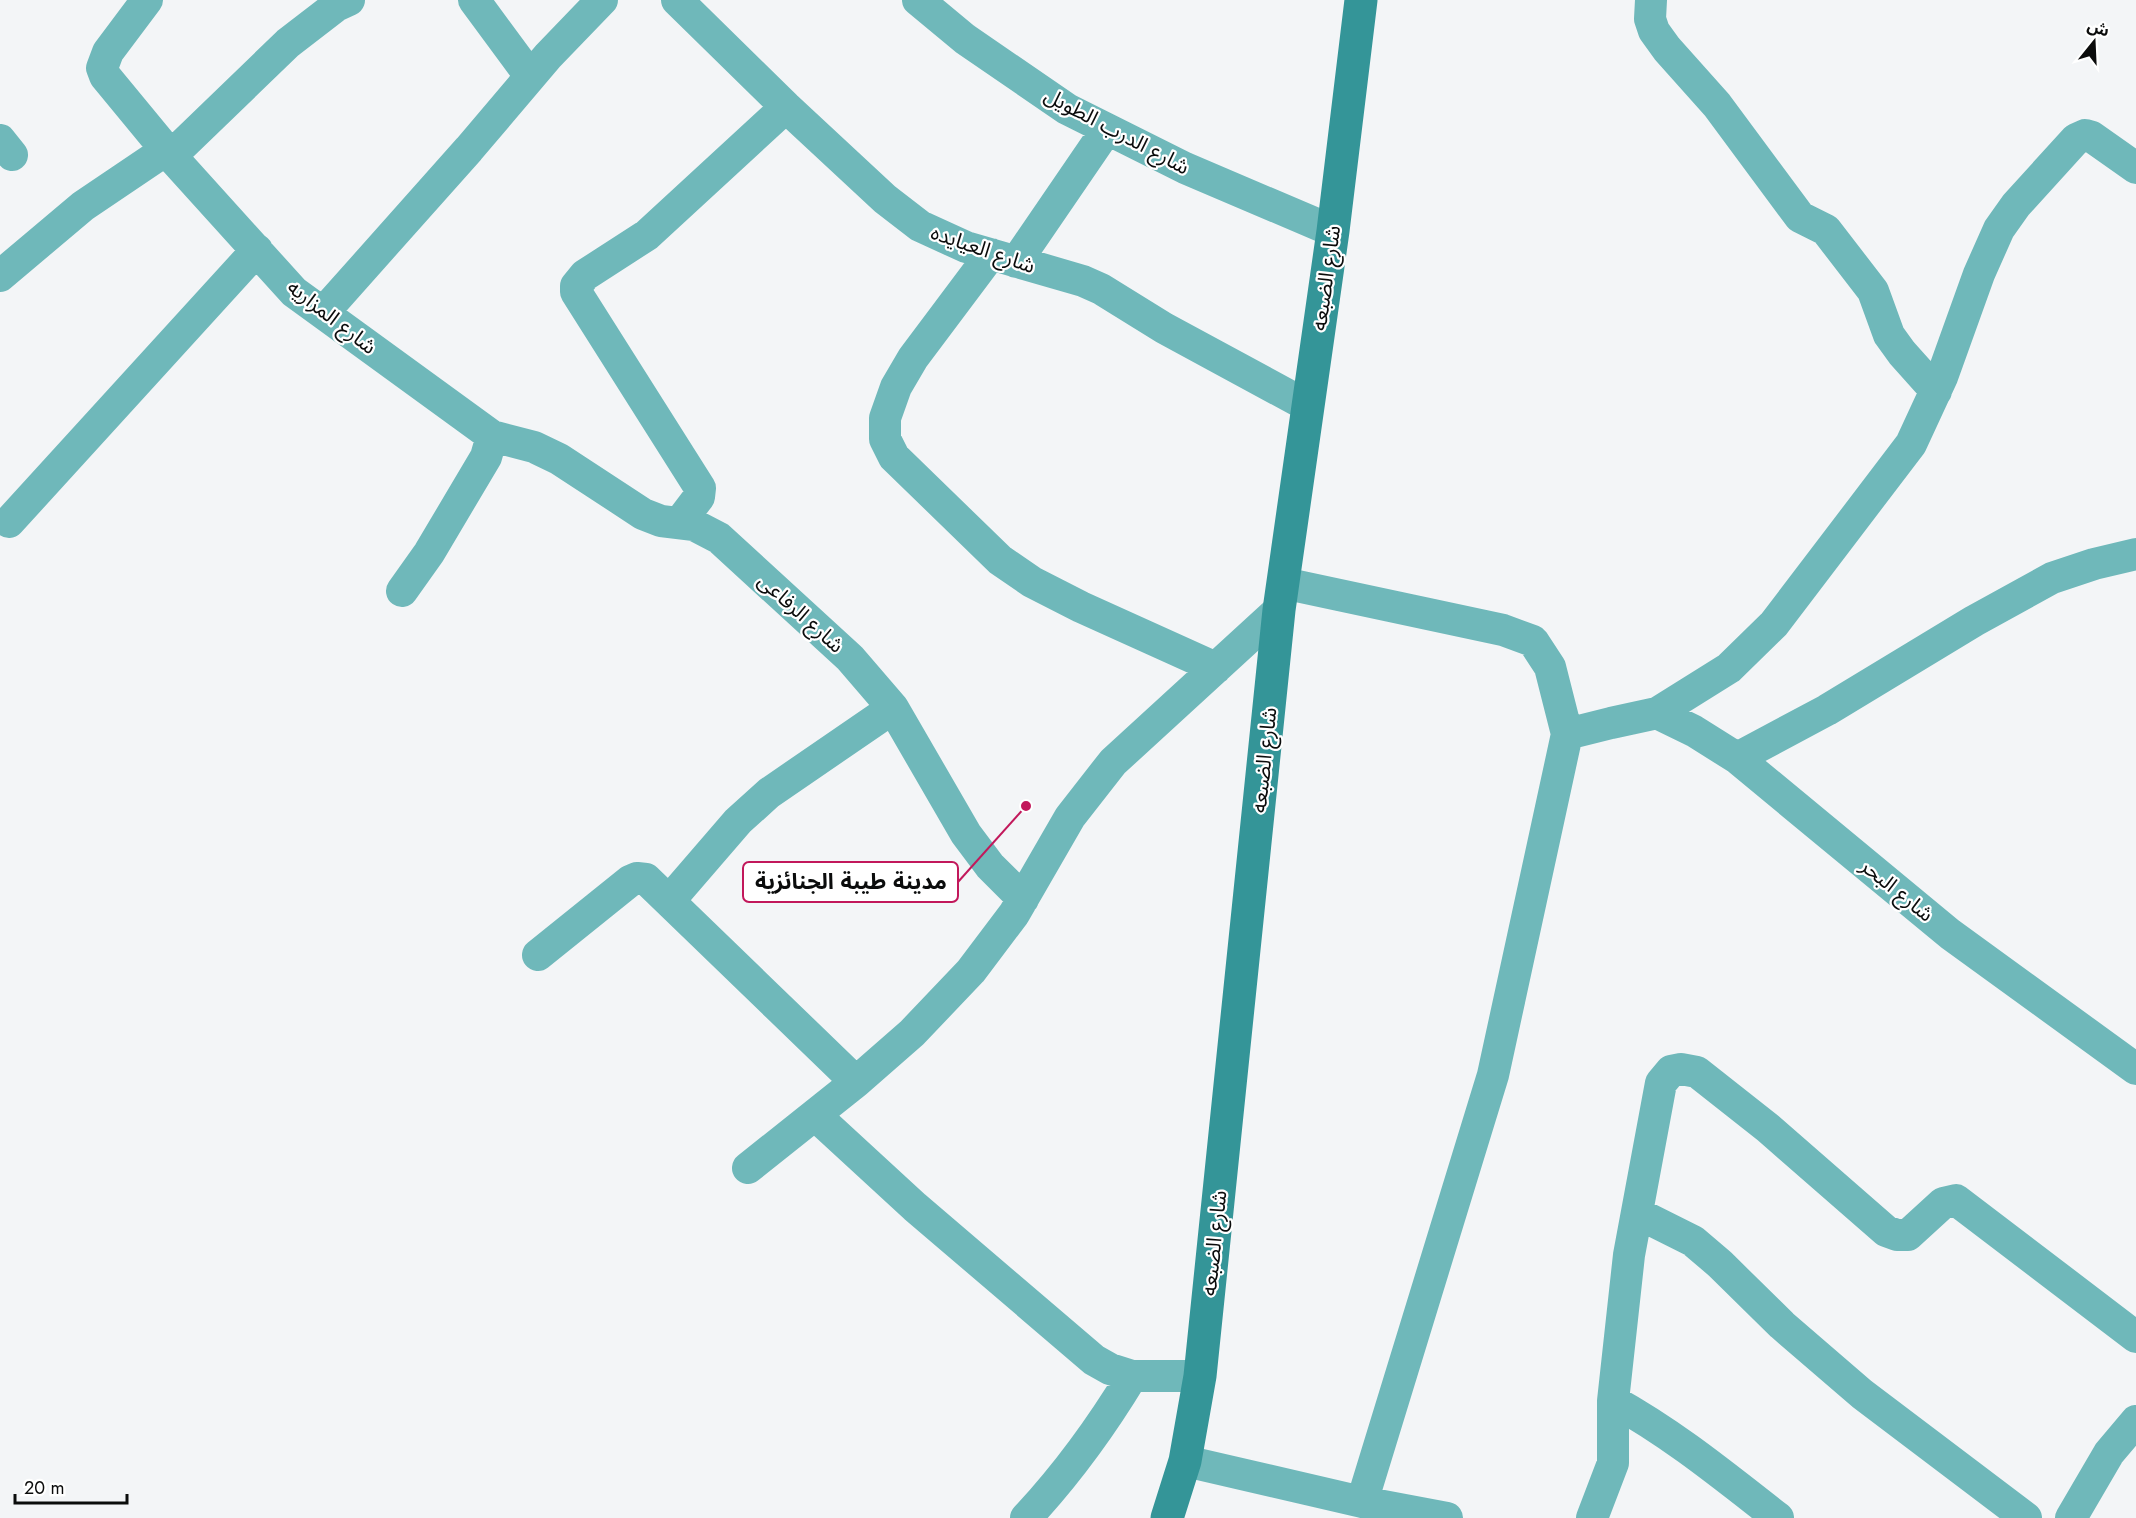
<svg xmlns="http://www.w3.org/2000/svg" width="2136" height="1518" viewBox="0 0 2136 1518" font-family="Jost,'Noto Sans Arabic',sans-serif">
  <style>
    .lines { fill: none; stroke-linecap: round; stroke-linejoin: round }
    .street { stroke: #6fb8ba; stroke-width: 32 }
    .secondary { stroke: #349598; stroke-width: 33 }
    .labels { text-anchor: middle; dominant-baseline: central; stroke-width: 4.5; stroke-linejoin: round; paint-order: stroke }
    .street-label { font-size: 21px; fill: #0b0c0c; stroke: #fff }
    .leader { fill: none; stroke: #c2185b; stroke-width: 2 }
    .callout-dot { fill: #c2185b; stroke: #fff; stroke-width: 2 }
    .callout { fill: #fff; stroke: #c2185b; stroke-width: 2 }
    .callout-label { font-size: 22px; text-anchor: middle; font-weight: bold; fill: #0b0c0c }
  </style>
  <rect width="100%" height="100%" fill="#f3f5f7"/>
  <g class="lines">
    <path class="street" d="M147 0 108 52 102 68 105 76 171 156 294 292 492 436 534 447 559 459 643 514 661 521 694 525 719 538 850 658 893 708 966 834 990 866 1023 899
      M474 0 530 76
      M677 0 786 107 885 199 920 226 966 247 1083 281 1101 289 1164 328 1308 406
      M918 0 965 39 1067 109 1185 168 1333 231
      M1651 0 1650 19 1654 31 1667 49 1717 105 1800 217 1826 230 1873 291 1889 335 1902 353 1936 391
      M0 140 12 155
      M171 156 288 43 336 6 349 0
      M991 254 913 358 896 387 885 418V439L894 457 1000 560 1032 582 1081 607 1216 668
      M1016 262 1107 129
      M0 276 83 206 166 150
      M323 313 469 149 548 56 602 0
      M9 522 257 250
      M680 522 699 497 700 488 576 292V286L585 275 647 235 786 107
      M1283 583 1503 630 1533 641 1550 667 1567 734
      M402 591 429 553 486 457 492 436
      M1657 713 1694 731 1737 758 1950 934 2136 1069
      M1737 758 1827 710 1974 621 2052 578 2094 564 2136 554
      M669 901 738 821 769 793 893 708
      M538 955 630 881 637 878 646 879 856 1082
      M815 1115 915 1207 1094 1360 1110 1369 1132 1376H1200
      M748 1168 856 1082 912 1033 971 971 1014 914 1070 817 1113 762 1279 610
      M1637 1213 1693 1241 1720 1264 1782 1325 1862 1394 2026 1518
      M1613 1401C1673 1434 1724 1476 1778 1518
      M1185 1461 1362 1502 1493 1075 1567 734 1611 723 1657 713 1729 668 1774 624 1911 444 1942 377 1979 274 1999 229 2016 205 2076 139 2085 135 2092 137 2136 168
      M1362 1502 1447 1518
      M1026 1518C1068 1473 1100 1429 1132 1376
      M1592 1518 1613 1463V1401L1629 1255 1661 1083 1671 1071 1681 1069 1697 1072 1768 1128 1886 1231 1897 1235H1908L1943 1203 1956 1200 2136 1337
      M2071 1518 2109 1453 2136 1421"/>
    <path class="secondary" d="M1167 1518 1185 1461 1200 1376 1279 610 1333 231 1361 0"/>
  </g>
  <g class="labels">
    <g class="street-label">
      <text transform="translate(1117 131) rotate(28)">شارع الدرب الطويل</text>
      <text transform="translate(983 249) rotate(19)">شارع العيايده</text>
      <text transform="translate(1326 278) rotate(-82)">شارع الضبعه</text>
      <text transform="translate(332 317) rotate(38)">شارع المزاريه</text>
      <text transform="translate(801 613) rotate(42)">شارع الرفاعى</text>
      <text transform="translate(1264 760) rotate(-84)">شارع الضبعه</text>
      <text transform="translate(1897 890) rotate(39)">شارع البحر</text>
      <text transform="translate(1214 1243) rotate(-84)">شارع الضبعه</text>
    </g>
  </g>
  <path class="leader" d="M1026 806L958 882"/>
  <circle class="callout-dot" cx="1026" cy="806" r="6"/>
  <rect class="callout" x="743" y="862" width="215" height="40" rx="6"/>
  <g class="callout-label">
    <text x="851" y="889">مدينة طيبة الجنائزية</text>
  </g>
  <g transform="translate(2094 42) rotate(18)" stroke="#ffffff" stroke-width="4.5" paint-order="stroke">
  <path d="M0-4.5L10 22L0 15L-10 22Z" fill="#0b0c0c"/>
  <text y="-9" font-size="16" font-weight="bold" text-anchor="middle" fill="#0b0c0c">ش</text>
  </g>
  <path d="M15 1494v9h112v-9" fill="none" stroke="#0b0c0c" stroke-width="3"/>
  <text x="24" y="1494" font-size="18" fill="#0b0c0c" stroke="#ffffff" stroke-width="4.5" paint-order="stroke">20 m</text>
</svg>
